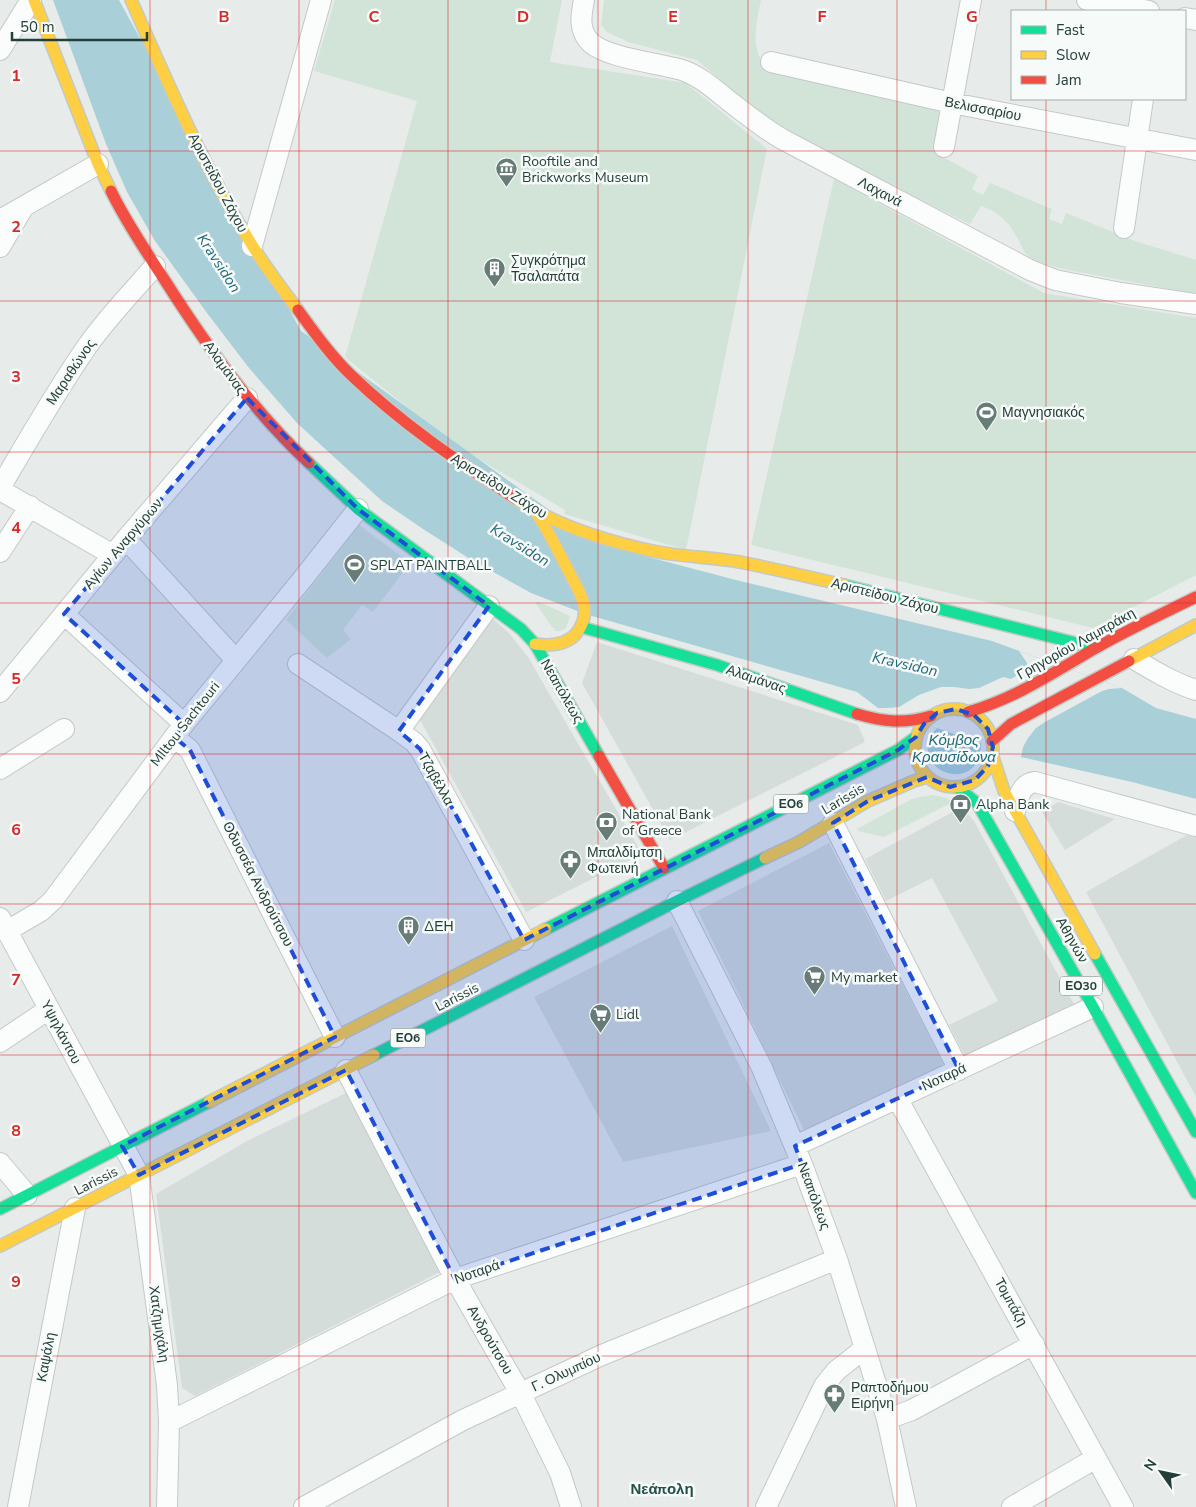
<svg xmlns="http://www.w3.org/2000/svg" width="1196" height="1507" viewBox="0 0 1196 1507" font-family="'Nunito Sans',sans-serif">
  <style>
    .built { fill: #d5ddda }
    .green { fill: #d1e4d7 }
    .water { fill: #a9d0d8 }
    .pier { fill: #e7ecea }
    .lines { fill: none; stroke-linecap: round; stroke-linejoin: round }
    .street-casing { stroke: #c4c9c7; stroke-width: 22 }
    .fast-casing { stroke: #c3c9c7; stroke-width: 14 }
    .slow-casing { stroke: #c3c9c7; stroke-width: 14 }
    .jam-casing { stroke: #c3c9c7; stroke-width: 14 }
    .street { stroke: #fbfcfc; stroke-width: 20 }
    .fast { stroke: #16e098; stroke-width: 11 }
    .slow { stroke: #ffcf43; stroke-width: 11 }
    .jam { stroke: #f24e42; stroke-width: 11 }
    .marked { fill: #1d4ed8; fill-opacity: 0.2; stroke: #1d4ed8; stroke-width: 4; stroke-dasharray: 10 6; stroke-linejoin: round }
    .grid { fill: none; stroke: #d62828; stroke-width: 1; stroke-opacity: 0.55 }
    .labels { text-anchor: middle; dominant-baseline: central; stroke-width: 5; stroke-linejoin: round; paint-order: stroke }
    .shield { fill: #f6faf8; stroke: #637772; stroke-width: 1 }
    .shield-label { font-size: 12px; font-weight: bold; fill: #243f39 }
    .street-label { font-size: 14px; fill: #243f39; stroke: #f6faf8 }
    .poi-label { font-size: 14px; fill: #243f39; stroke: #f6faf8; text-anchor: start }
    .water-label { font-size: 15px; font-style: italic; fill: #20687a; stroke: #f6faf8 }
    .neighbourhood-label { font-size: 15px; font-weight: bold; fill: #215147; stroke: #f6faf8 }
    .grid-label { font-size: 16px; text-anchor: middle; font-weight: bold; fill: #d62828; stroke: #f6faf8; stroke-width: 5; stroke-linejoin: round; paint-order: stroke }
  </style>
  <rect width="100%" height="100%" fill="#e7ecea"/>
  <path class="built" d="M493 619 509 633 528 657 642 854 526 912 420 720Z
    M597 642 858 725 865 742 670 840 582 683Z
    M1058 802 1115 819 1065 850 1042 812Z
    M962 807 974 821 1075 1006 966 1058 949 1025 998 1001 932 878 886 901 865 859Z
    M1187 835 1196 837V1097L1086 892Z
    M829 843 945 1067 805 1132 698 911Z
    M672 926 771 1131 623 1162 534 997Z
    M348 1092 442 1271 195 1396 182 1388 156 1194 247 1141Z"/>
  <path class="green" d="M335 0H562L550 62 686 83 767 149 686 550 564 514 565 510 450 442 345 357 417 101 314 71Z
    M604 0H761C757 19 750 47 764 64L944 110 937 154 978 176 972 189 983 195 990 183 1052 209 1049 219 1062 224 1066 213 1135 241 1196 260V294L1068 270C1056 267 1041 264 1031 258 1023 253 1022 246 1018 239 1010 223 998 211 981 206L970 224 837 159 784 130 756 110 697 60 628 42 607 32 601 25Z
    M834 179 1044 293 1196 318V575L1093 628 751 545Z
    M359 525 410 563 373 612 362 605 343 630 351 639 327 658 286 620Z
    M537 601 570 616 566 628 560 631H555L536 604Z
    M933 795 946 798 953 802 884 837 858 831 857 829 912 799 920 797Z"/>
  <path class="water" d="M53 0H119L301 331 595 543 736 580 992 641 1122 688 1156 708 1196 719V799L1132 782 1021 757 981 743C981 800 901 769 937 728L878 708 857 692 585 614 531 593 470 559 423 529 382 501 297 423 249 368 207 313 155 241 127 192 106 144Z"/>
  <path class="pier" d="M1019 651 1122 688 1109 689 1102 691 1045 722 1036 728 1028 738 1023 747 1021 757 878 708H889L899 707 919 695 941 687H954L969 689 979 688 1003 677 1011 679 1027 669V663Z"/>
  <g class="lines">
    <defs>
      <path id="street" d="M584 0C581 15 578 31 591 43 608 58 658 63 682 70 700 76 714 89 729 101 746 114 763 128 782 139L1030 270 1055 280 1121 293 1196 304
        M1087 0 1149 11
        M1185 18 1196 20
        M0 50 31 0
        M771 62 952 103 1196 150
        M944 147 971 0
        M0 220 98 164
        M1124 228 1143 99
        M252 246 321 0
        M0 247 23 208
        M0 488C28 440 56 391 88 345 108 317 132 292 155 266
        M0 490 113 555
        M126 539 235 659
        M0 552 30 506
        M64 614 184 724
        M1134 659C1154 671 1174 683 1196 690
        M298 664 399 731 414 742 420 749 524 940
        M0 692 126 539 247 398
        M399 731 489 606
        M174 737 190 750 335 1037
        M0 769 64 729
        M1015 811C1018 799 1020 784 1035 782L1196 826
        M833 823 959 1070
        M677 901 762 1068 802 1164 837 1259 887 1419 906 1507
        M0 918 139 1175 167 1385 169 1422 167 1507
        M7 931 41 911 53 900 184 724 301 581 358 509
        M0 1042 49 1009
        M346 1070 455 1279 508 1372 521 1394 560 1473 571 1507
        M897 1098 1123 1507
        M795 1146 1093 1007
        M0 1163 27 1195
        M887 1419 912 1410 1034 1344
        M169 1422 455 1279 802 1164
        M18 1507 75 1208
        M304 1507 463 1420 602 1355 837 1259
        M766 1507 824 1386 836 1371 865 1348
        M1012 1507 1096 1458"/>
      <path id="fast" d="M309 463 358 509 521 629 535 644 599 756
        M844 585 1096 648
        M581 627 717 665 857 714
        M957 787 977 803 1093 1007 1196 1193
        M546 929 898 750 916 737
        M1095 954 1196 1132
        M374 1055 677 901 765 858
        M0 1209 209 1102"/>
      <path id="slow" d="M34 0 98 164 111 191
        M131 0C168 83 204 168 252 245 266 268 282 289 298 310
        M516 499C557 526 605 541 653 551 682 557 711 557 740 562 775 569 809 577 844 585
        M535 644C549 646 564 646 575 635 582 627 586 617 584 606 582 594 575 584 570 574 559 553 549 532 536 512
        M1129 661 1196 625
        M915 748a39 39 0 1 1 78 0a39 39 0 1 1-78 0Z
        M992 754 1004 791 1095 954
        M765 858 799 842 868 801 914 781 927 777
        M209 1102 546 929
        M0 1246 374 1055"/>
      <path id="jam" d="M111 191C126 222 145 250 164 279 206 345 252 410 309 463
        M298 310C314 332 331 356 351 375 401 423 458 462 516 499
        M968 712C1014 699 1053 673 1094 649 1127 630 1162 614 1196 597
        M857 714C884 722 904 724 931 716
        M992 741 1011 724 1129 661
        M599 756 664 868"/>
    </defs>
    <use href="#street" class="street-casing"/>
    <use href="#fast" class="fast-casing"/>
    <use href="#slow" class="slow-casing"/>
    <use href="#jam" class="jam-casing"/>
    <use href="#street" class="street"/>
    <use href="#fast" class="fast"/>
    <use href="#slow" class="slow"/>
    <use href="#jam" class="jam"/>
  </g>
  <path class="marked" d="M247 398 358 509 489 606 399 731 420 749 524 940 898 750 916 737 924 724 937 713 956 709 974 715 988 729 993 747 988 766 975 780 950 787 927 777 868 801 833 823 959 1070 795 1146 802 1164 455 1279 346 1070 139 1175 122 1146 335 1037 190 750 174 737 184 724 64 614Z"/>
  <path class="grid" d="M150 0V1507M299 0V1507M448 0V1507M598 0V1507M748 0V1507M897 0V1507M1046 0V11M1046 99V1507M0 151H1196M0 301H1196M0 452H1196M0 603H1196M0 754H1196M0 904H1196M0 1055H1196M0 1206H1196M0 1356H1196"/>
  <defs>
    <symbol id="museum-pin" viewBox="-11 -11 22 30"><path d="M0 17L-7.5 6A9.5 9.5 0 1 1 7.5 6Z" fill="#687c77" stroke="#f6faf8"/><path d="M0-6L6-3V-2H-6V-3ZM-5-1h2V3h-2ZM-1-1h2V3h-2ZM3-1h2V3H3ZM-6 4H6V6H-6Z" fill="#fff"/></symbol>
    <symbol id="building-pin" viewBox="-11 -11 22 30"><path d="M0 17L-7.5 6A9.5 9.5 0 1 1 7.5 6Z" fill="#687c77" stroke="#f6faf8"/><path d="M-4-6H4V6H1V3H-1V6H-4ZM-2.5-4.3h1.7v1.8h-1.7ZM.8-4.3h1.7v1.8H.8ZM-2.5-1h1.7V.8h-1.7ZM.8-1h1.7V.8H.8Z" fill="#fff"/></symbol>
    <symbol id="stadium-pin" viewBox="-11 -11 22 30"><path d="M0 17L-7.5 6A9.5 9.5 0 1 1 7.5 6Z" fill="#687c77" stroke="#f6faf8"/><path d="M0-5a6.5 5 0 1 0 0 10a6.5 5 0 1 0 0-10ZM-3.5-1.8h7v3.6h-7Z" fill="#fff"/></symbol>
    <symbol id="bank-pin" viewBox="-11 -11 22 30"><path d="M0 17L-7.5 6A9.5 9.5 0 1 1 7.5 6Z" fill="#687c77" stroke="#f6faf8"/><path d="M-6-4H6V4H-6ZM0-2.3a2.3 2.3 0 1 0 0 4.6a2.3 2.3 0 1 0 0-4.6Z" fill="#fff"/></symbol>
    <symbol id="pharmacy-pin" viewBox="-11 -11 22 30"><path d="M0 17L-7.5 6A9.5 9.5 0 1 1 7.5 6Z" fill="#687c77" stroke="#f6faf8"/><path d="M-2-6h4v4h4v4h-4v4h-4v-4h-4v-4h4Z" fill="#fff"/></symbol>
    <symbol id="supermarket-pin" viewBox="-11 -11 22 30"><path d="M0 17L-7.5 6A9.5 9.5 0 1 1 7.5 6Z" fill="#687c77" stroke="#f6faf8"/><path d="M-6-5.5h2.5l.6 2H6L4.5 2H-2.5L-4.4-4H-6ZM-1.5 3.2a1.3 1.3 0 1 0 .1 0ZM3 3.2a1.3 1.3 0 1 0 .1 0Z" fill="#fff"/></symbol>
  </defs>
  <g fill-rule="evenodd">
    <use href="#museum-pin" x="494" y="156" width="25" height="34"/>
    <use href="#building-pin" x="482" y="256" width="25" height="34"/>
    <use href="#stadium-pin" x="974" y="400" width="25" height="34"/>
    <use href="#stadium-pin" x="342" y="552" width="25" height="34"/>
    <use href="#bank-pin" x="948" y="792" width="25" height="34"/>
    <use href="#bank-pin" x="594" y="810" width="25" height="34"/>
    <use href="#pharmacy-pin" x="558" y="848" width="25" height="34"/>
    <use href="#building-pin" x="396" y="914" width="25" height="34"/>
    <use href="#supermarket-pin" x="802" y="964" width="25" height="34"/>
    <use href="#supermarket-pin" x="588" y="1002" width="25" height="34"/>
    <use href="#pharmacy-pin" x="822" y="1382" width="25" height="34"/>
  </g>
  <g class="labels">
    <g class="shield">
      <rect x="773.5" y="794.5" width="35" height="19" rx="4"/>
      <rect x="1060" y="976.5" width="42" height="19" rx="4"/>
      <rect x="390.5" y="1028.5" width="35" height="19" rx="4"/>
    </g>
    <g class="shield-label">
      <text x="791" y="804">ΕΟ6</text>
      <text x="1081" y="986">ΕΟ30</text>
      <text x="408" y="1038">ΕΟ6</text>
    </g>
    <g class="street-label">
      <text transform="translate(983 109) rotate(11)">Βελισσαρίου</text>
      <text transform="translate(218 183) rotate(62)">Αριστείδου Ζάχου</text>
      <text transform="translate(880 192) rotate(28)">Λαχανά</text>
      <text transform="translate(225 368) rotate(54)">Αλαμάνας</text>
      <text transform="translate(71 372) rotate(-56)">Μαραθώνος</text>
      <text transform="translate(499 486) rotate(32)">Αριστείδου Ζάχου</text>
      <text transform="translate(123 544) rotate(-50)">Αγίων Αναργύρων</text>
      <text transform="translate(885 596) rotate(14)">Αριστείδου Ζάχου</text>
      <text transform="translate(1076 644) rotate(-29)">Γρηγορίου Λαμπράκη</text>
      <text transform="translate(756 679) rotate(19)">Αλαμάνας</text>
      <text transform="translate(562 691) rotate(60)">Νεαπόλεως</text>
      <text transform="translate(185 724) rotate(-52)">MIltou Sachtouri</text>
      <text transform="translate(436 779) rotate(61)">Τζαβέλλα</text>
      <text transform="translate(843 799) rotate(-31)">Larissis</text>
      <text transform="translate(258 884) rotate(63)">Οδυσσέα Ανδρούτσου</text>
      <text transform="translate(1072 940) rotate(60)">Αθηνών</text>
      <text transform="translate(457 997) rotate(-27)">Larissis</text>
      <text transform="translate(61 1032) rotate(62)">Υψηλάντου</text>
      <text transform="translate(944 1077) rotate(-25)">Νοταρά</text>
      <text transform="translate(96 1181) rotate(-27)">Larissis</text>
      <text transform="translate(814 1196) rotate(70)">Νεαπόλεως</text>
      <text transform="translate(477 1272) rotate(-19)">Νοταρά</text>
      <text transform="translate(1011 1302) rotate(61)">Τομπάζη</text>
      <text transform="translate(159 1324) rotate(82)">Χατζημιχάλη</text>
      <text transform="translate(490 1340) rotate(60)">Ανδρούτσου</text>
      <text transform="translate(46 1357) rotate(-79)">Καψάλη</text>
      <text transform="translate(566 1372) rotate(-25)">Γ. Ολυμπίου</text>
    </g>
    <g class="poi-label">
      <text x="522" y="161">Rooftile and<tspan x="522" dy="16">Brickworks Museum</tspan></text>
      <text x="511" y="260">Συγκρότημα<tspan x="511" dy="16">Τσαλαπάτα</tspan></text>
      <text x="1002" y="412">Μαγνησιακός</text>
      <text x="370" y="565">SPLAT PAINTBALL</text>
      <text x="976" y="804">Alpha Bank</text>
      <text x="622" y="814">National Bank<tspan x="622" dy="16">of Greece</tspan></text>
      <text x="587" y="852">Μπαλδίμτση<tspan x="587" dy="16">Φωτεινή</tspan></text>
      <text x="424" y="926">ΔΕΗ</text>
      <text x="831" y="977">My market</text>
      <text x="616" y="1014">Lidl</text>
      <text x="851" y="1387">Ραπτοδήμου<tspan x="851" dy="16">Ειρήνη</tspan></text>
    </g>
    <g class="water-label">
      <text transform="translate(219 263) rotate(57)">Kravsidon</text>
      <text transform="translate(520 545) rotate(32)">Kravsidon</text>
      <text transform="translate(905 664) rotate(13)">Kravsidon</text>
      <text x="954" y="740">Κόμβος<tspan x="954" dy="17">Κραυσίδωνα</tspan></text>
    </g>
    <g class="neighbourhood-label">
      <text x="662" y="1489">Νεάπολη</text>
    </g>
  </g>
  <g class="grid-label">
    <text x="224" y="22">B</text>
    <text x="374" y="22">C</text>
    <text x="523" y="22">D</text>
    <text x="673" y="22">E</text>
    <text x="822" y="22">F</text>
    <text x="972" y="22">G</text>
    <text x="16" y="81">1</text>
    <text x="16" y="232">2</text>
    <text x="16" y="382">3</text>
    <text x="16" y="533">4</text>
    <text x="16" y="684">5</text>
    <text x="16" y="835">6</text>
    <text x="16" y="985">7</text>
    <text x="16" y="1136">8</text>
    <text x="16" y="1287">9</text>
  </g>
  <rect x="1011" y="10" width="175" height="90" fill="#f6faf8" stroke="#a2afac"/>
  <rect x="1021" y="26" width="25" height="8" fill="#16e098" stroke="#a2afac"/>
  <text x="1056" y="35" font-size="15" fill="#243f39">Fast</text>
  <rect x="1021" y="51" width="25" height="8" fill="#ffcf43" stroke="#a2afac"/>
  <text x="1056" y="60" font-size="15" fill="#243f39">Slow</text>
  <rect x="1021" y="76" width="25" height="8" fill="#f24e42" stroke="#a2afac"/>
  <text x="1056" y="85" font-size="15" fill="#243f39">Jam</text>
  <g transform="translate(1161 1472) rotate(303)" stroke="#f6faf8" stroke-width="4" paint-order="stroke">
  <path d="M0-4L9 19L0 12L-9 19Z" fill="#243f39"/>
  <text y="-8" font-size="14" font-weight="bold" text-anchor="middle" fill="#243f39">N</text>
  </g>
  <path d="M12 32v8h135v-8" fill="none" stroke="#243f39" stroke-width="2.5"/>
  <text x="20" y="32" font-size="15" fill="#243f39" stroke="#f6faf8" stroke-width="4" paint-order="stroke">50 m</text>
</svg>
